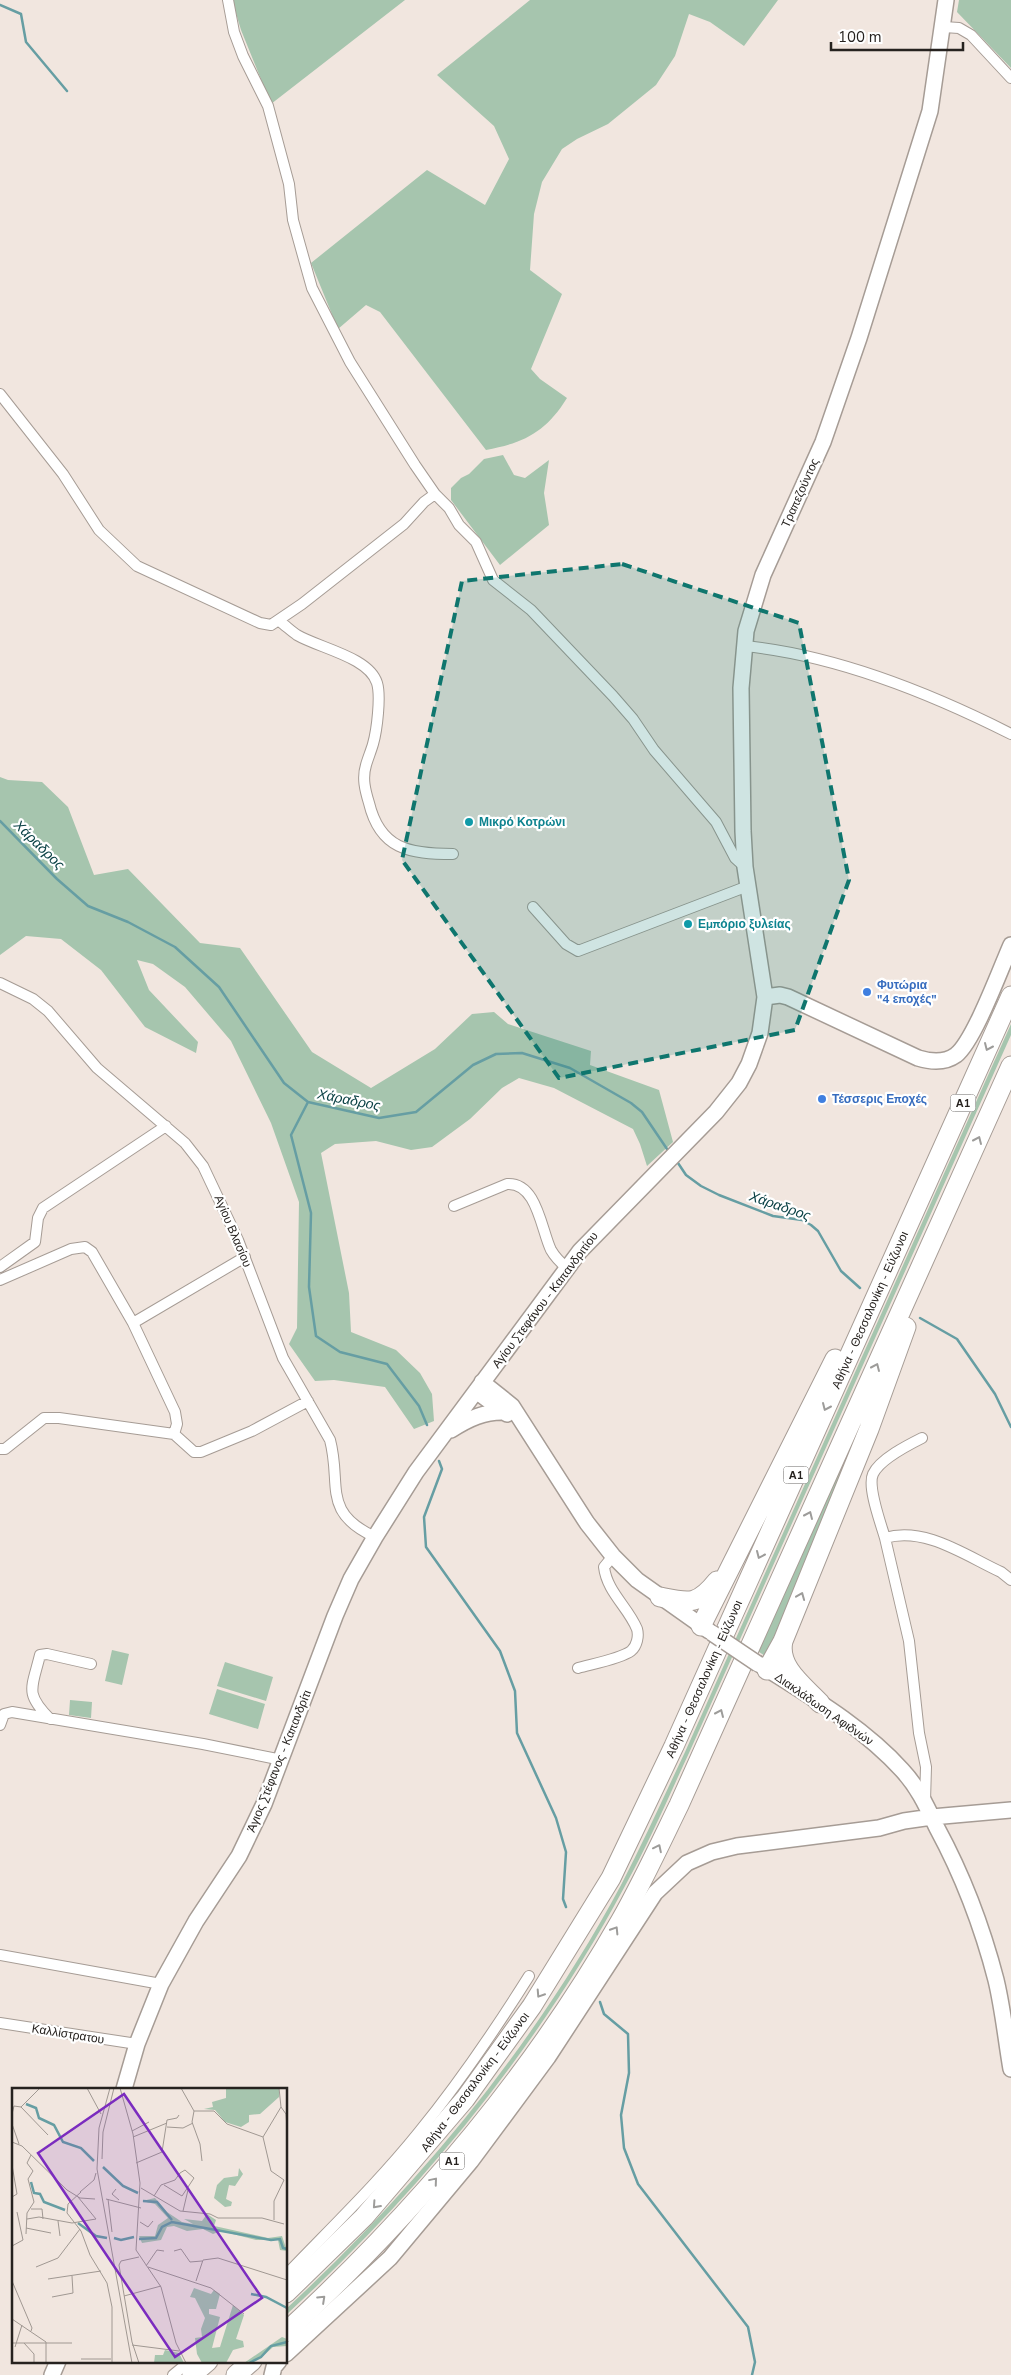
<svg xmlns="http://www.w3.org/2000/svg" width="1011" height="2375" viewBox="0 0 1011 2375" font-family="'Nunito Sans',sans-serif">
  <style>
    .green { fill: #a6c5ae }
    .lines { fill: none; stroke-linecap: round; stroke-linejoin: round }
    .stream { stroke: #669ea3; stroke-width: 2.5 }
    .street-casing { stroke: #a69c95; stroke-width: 12 }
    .secondary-casing { stroke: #a69c95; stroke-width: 18 }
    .highway-casing { stroke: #a69c95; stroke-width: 21 }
    .street { stroke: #fff; stroke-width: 10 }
    .secondary { stroke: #fff; stroke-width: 15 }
    .highway { stroke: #fff; stroke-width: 19 }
    .secondary-bridge-casing { stroke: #a69c95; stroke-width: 18; stroke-linecap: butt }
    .secondary-bridge { stroke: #fff; stroke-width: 15 }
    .oneway { stroke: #9d9c9a }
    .marked { fill: #0f766e; fill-opacity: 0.2; stroke: #0f766e; stroke-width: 4; stroke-dasharray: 10 6; stroke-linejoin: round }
    .culture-dot { fill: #0f9aa8; stroke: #fff; stroke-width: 2 }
    .shop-dot { fill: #3f7fe0; stroke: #fff; stroke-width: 2 }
    .labels { text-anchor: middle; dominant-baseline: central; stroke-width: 4.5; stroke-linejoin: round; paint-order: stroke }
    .shield { fill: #fff; stroke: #676462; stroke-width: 1 }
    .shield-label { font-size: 11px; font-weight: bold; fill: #26221f }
    .street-label { font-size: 12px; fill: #26221f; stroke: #fff }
    .culture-label { font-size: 12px; font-weight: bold; fill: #0d838f; stroke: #fff; text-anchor: start }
    .shop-label { font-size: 12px; font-weight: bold; fill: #366cbe; stroke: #fff; text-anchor: start }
    .water-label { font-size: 14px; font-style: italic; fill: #0b4246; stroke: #fff }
    .inset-river { fill: none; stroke: #669ea3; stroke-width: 2.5 }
    .inset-road { fill: none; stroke: #a09892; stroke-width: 1 }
    .view { fill: #7b2cbf; fill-opacity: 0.15; stroke: #7b2cbf; stroke-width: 2.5 }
    .inset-edge { fill: none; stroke: #26221f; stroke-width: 2.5 }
  </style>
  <rect width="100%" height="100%" fill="#f1e6df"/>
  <path class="green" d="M232 0H405L271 104 241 30Z
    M530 0H778L744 46 710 22 689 14 675 56 656 85 608 124 577 139 562 149 542 182 534 214 530 270 562 294 531 369 540 379 567 398C546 432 524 443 486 450L380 312 366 305 338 329 311 263 427 170 485 205 509 159 494 126 437 75Z
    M959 0H1011V68L957 12Z
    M503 455 514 475 525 478 549 460 544 493 549 525 500 565 451 500V488L461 478 469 474 484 459Z
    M0 777 8 780 42 782 68 807 94 875 128 869 200 943 240 948 312 1052 371 1088 435 1049 472 1014 494 1012 508 1024 591 1051 590 1065 659 1090 673 1142 647 1166 640 1144 633 1129 554 1088 519 1078 502 1088 470 1119 432 1147 411 1150 376 1141 335 1144 321 1153 349 1293 351 1332 396 1350 420 1373 432 1394 434 1421 414 1429 385 1387 334 1380 315 1381 289 1344 297 1328 299 1202 271 1123 231 1041 185 987 153 964 137 960 149 990 198 1042 196 1053 145 1027 101 970 61 939 26 936 0 955Z
    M1011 1024V1035L689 1753C668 1798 649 1843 625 1886 539 2047 420 2192 286 2315V2309C418 2186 536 2044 621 1885 644 1841 664 1796 685 1752Z
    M896 1341 770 1650 765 1656 756 1650Z
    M112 1650 129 1654 122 1685 105 1681Z
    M225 1662 273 1677 266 1701 217 1686Z
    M217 1689 265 1704 258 1729 209 1714Z
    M70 1700 92 1702 91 1718 69 1715Z"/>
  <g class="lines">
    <path class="stream" d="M0 5 21 14 26 42 67 91
      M0 821 57 879 88 906 128 922 175 947 219 987 284 1083 308 1102 379 1118 416 1112 473 1065 496 1054 522 1053 570 1068 631 1103 642 1112 667 1149
      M308 1102 291 1135 311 1213 309 1287 316 1336 340 1352 387 1364 419 1406 427 1425
      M678 1163 686 1175 701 1186 719 1195 773 1216 802 1220 811 1225 818 1231 841 1271 860 1288
      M920 1318 957 1339 995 1394 1011 1427
      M439 1461 442 1469 424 1517 426 1547 500 1651 515 1691 517 1733 556 1818 566 1852 563 1899 566 1907
      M600 2002 604 2014 628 2034 629 2073 621 2115 624 2148 638 2184 748 2327 755 2362 752 2375"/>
    <defs>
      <path id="street" d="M228 0 234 32 243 56 268 106 289 184 293 220 312 288 350 362 415 465 435 494 449 508 459 525 476 542 493 580 531 610 613 696 633 719 654 750 716 822 735 858 745 867
        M944 27 959 28 971 35 1011 78
        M0 394 63 474 99 530 137 566 260 623 271 625 302 604 404 524 424 502 435 494
        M279 621C285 625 291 631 297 635 319 648 369 657 377 683 381 696 377 730 373 744 371 751 368 758 366 765 362 778 365 790 369 803 380 849 409 854 453 854
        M744 646C836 655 928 692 1011 734
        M533 907 566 944 578 951 748 886
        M0 983 33 999 48 1011 97 1068 185 1143 203 1166 238 1240 283 1358 330 1440C342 1485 321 1512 375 1537
        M454 1206 507 1184C537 1182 541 1229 551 1250 555 1257 561 1263 567 1268
        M0 1267 35 1242 38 1218 43 1208 166 1126
        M0 1280 71 1249 85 1247 92 1252 133 1323 175 1412 177 1424 174 1434
        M133 1323 245 1257
        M0 1449H5L44 1418H59L174 1434 194 1452H201L252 1431 308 1401
        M885 1538C881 1524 867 1487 873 1474 880 1459 908 1445 922 1438
        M578 1668C592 1664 620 1659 631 1651 637 1646 639 1636 637 1629 628 1607 607 1592 604 1567L613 1556
        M50 1719C24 1693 32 1688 40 1655L47 1654 91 1664
        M0 1725 4 1714 12 1712 203 1744 282 1760
        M925 1801 926 1767 919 1733 909 1641 885 1538C925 1526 966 1556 1001 1572L1011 1580
        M0 1955 161 1984
        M0 2023 137 2044
        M286 2275C331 2228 378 2183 419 2132 459 2083 495 2030 529 1976
        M173 2375 190 2361"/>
      <path id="secondary" d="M765 997 780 995 788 997 918 1058C931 1062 945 1063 956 1055 974 1041 1000 970 1011 945
        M482 1382 512 1406 587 1523 613 1556 637 1580 709 1631
        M476 1391 507 1414
        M451 1430C468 1419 485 1411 505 1412
        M759 1664C808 1695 862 1726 902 1770 918 1787 927 1807 937 1828 963 1876 982 1926 996 1980 1003 2009 1006 2040 1011 2069
        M124 2089 137 2044 161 1984 196 1921 239 1856 264 1804 335 1616 351 1579 375 1537 416 1472 580 1251 716 1112 739 1083 749 1064 760 1033 765 997 745 867 743 831 741 688 746 631 763 575 823 442 859 338 930 111 946 0
        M286 2354 390 2258 471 2161 548 2057 655 1893 687 1863 712 1852 737 1846 879 1828 904 1821 932 1817 1011 1810
        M52 2375 58 2361
        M272 2375 274 2367 279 2361"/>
      <path id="highway" d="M660 1597C689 1603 697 1606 717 1581
        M701 1626 835 1359
        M783 1641C777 1667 804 1686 820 1703
        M767 1670 783 1641 869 1429 906 1327
        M286 2293 364 2217 465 2099 532 2006 611 1878 674 1746 1011 996
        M286 2332C417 2211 533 2075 621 1920 642 1883 660 1844 679 1805L1011 1066
        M192 2375 208 2361
        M236 2375 252 2361"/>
    </defs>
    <use href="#street" class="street-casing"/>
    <use href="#secondary" class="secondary-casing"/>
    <use href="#highway" class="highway-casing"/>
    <use href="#street" class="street"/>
    <use href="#secondary" class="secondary"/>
    <use href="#highway" class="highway"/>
    <defs>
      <path id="secondary-bridge" d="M712 1633 758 1664"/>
    </defs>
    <use href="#secondary-bridge" class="secondary-bridge-casing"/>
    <use href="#secondary-bridge" class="secondary-bridge"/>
  </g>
  <defs><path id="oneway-chevron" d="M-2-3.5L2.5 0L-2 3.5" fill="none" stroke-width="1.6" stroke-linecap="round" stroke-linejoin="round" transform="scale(1.25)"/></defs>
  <g class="oneway">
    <use href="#oneway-chevron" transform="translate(988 1047) rotate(114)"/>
    <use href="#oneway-chevron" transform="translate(978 1140) rotate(-66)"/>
    <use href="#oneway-chevron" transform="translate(876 1367) rotate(-66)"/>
    <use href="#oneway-chevron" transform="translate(826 1407) rotate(114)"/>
    <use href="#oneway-chevron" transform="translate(809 1515) rotate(-66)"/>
    <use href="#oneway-chevron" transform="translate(760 1555) rotate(114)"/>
    <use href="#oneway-chevron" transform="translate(801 1596) rotate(-68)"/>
    <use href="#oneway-chevron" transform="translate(720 1713) rotate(-66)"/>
    <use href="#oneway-chevron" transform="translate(658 1848) rotate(-64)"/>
    <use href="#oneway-chevron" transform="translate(615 1930) rotate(-58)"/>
    <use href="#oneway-chevron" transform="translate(540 1994) rotate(123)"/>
    <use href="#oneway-chevron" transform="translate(434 2181) rotate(-50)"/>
    <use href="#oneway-chevron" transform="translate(376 2205) rotate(132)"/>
    <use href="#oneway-chevron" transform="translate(322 2299) rotate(-43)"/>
  </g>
  <path class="marked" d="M622 564 799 623 849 880 795 1030 559 1078 402 860 462 581Z"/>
  <g class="culture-dot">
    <circle cx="469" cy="822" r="5"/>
    <circle cx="688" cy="924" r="5"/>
  </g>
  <g class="shop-dot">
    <circle cx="867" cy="992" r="5"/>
    <circle cx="822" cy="1099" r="5"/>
  </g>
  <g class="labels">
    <g class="shield">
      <rect x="950.5" y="1094.5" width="25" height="17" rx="4"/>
      <rect x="783.5" y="1466.5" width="25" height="17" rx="4"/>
      <rect x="439.5" y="2152.5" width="25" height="17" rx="4"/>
    </g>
    <g class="shield-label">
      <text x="963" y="1103">Α1</text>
      <text x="796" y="1475">Α1</text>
      <text x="452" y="2161">Α1</text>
    </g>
    <g class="street-label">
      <text transform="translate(800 493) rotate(-66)">Τραπεζούντος</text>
      <text transform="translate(233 1231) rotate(67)">Αγίου Βλασίου</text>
      <text transform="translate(545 1300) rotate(-53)">Αγίου Στεφάνου - Καπανδριτίου</text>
      <text transform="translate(870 1310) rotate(-66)">Αθήνα - Θεσσαλονίκη - Εύζωνοι</text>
      <text transform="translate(704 1679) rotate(-66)">Αθήνα - Θεσσαλονίκη - Εύζωνοι</text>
      <text transform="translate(824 1709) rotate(35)">Διακλάδωση Αφιδνών</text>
      <text transform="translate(279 1761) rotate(-68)">Άγιος Στέφανος - Καπανδρίτι</text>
      <text transform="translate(68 2034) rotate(9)">Καλλίστρατου</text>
      <text transform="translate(475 2082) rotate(-53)">Αθήνα - Θεσσαλονίκη - Εύζωνοι</text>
    </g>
    <g class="culture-label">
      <text x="479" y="822">Μικρό Κοτρώνι</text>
      <text x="698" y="924">Εμπόριο ξυλείας</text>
    </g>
    <g class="shop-label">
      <text x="877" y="985">Φυτώρια<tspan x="877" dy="14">"4 εποχές"</tspan></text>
      <text x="832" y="1099">Τέσσερις Εποχές</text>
    </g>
    <g class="water-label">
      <text transform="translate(39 845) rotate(44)">Χάραδρος</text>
      <text transform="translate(349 1100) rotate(11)">Χάραδρος</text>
      <text transform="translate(780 1206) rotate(19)">Χάραδρος</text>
    </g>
  </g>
  <g transform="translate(12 2088)">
    <rect width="275" height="275" fill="#f1e6df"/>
    <path d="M214 0 267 1V9L248 26 237 27V34L229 39 213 34 203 22 192 21 201 19 200 14 214 10ZM227 80 231 86 223 98 217 97 214 111 220 114 219 118 213 119 202 110 205 97 212 90 226 88ZM143 110 155 124 170 134 181 136 172 131 190 133 195 126 204 132 202 138 207 139 256 150 270 148 275 163 268 162 266 152H244L209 143 201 146 191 141 175 143 162 138 155 139 149 152 130 155 127 148H143L146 137 156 130 143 116 130 113ZM182 200 199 206 202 202 208 206 204 221H197V226L208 229 200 260 208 259 221 217 232 227 224 251 231 253 232 259 221 262 214 275H190L185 266 183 250 190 249 189 241 193 230 183 210 178 209ZM270 249 275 251V258L261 259 249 270 232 275ZM153 262 167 265 172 275H142L143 267H151Z" fill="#a6c5ae"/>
    <path class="inset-river" d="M14 16 24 20 27 30 42 37 51 54 69 60 82 73M91 79 111 98 126 105M19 94 22 105 28 106 32 114 53 122M131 113 145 114 160 132M66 135 84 148 95 150M102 150 109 152 122 149M127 151 144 150 150 139 160 134 259 152 268 151 271 160 275 161M239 206 254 209 275 220M237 275 249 269 259 258 275 254"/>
    <path class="inset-road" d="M75 0 89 26M98 0 87 40 85 81 120 275M108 0 121 46 128 95 124 162 149 199 164 255 174 275M169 0 182 23H202L215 36 251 49 259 83 272 92 262 113V132M9 19 36 47M9 19 28 0M269 19 274 26 275 40M182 23 180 34 188 56 190 73M0 26 2 18 9 19M0 36 7 56M155 39 171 40 181 35M120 43 137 34M121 49 155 35M251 49 269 19 267 0M0 54 10 58 55 102 68 110 83 111M90 71 91 44 102 0M124 75 150 64 155 32 165 30 167 27M0 77 5 106 0 109M129 100 168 123 198 126 206 130H250L272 136M104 101 100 106 107 112M68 104 82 92 84 85M69 104 56 116 55 125 69 143 78 167 95 195 100 219V275M142 108 149 97 163 92 168 85 173 82 182 90 170 108 152 97M94 111 129 120M96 111 100 144M19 121H30L31 131M171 123 176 102M15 131 27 129 60 135 84 131 66 109M46 133 48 148M128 134 136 139 141 133M14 140 39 145M14 146 15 125 22 114 16 91 21 83 15 75 19 67M0 158 11 152 5 124M162 163 169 161 178 174 190 173M127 169 109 173 107 177 120 254 127 275M134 178 145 162 152 163M24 179 46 170 68 141M136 179 199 200 232 226M36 191 89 183M0 193 20 240 19 243M184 193 191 172 206 170 275 192M112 208 149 198M40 209 61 205 60 188M0 231 34 254V275M0 255H60M12 255 22 266V275M120 257 167 263M3 259 10 237M69 271H99"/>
    <path class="view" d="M112 6 250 210 163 269 26 65Z"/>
    <rect width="275" height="275" class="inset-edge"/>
  </g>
  <path d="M831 42v8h132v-8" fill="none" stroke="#26221f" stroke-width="2.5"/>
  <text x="838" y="42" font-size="15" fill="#26221f" stroke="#ffffff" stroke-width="4" paint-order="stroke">100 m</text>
</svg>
